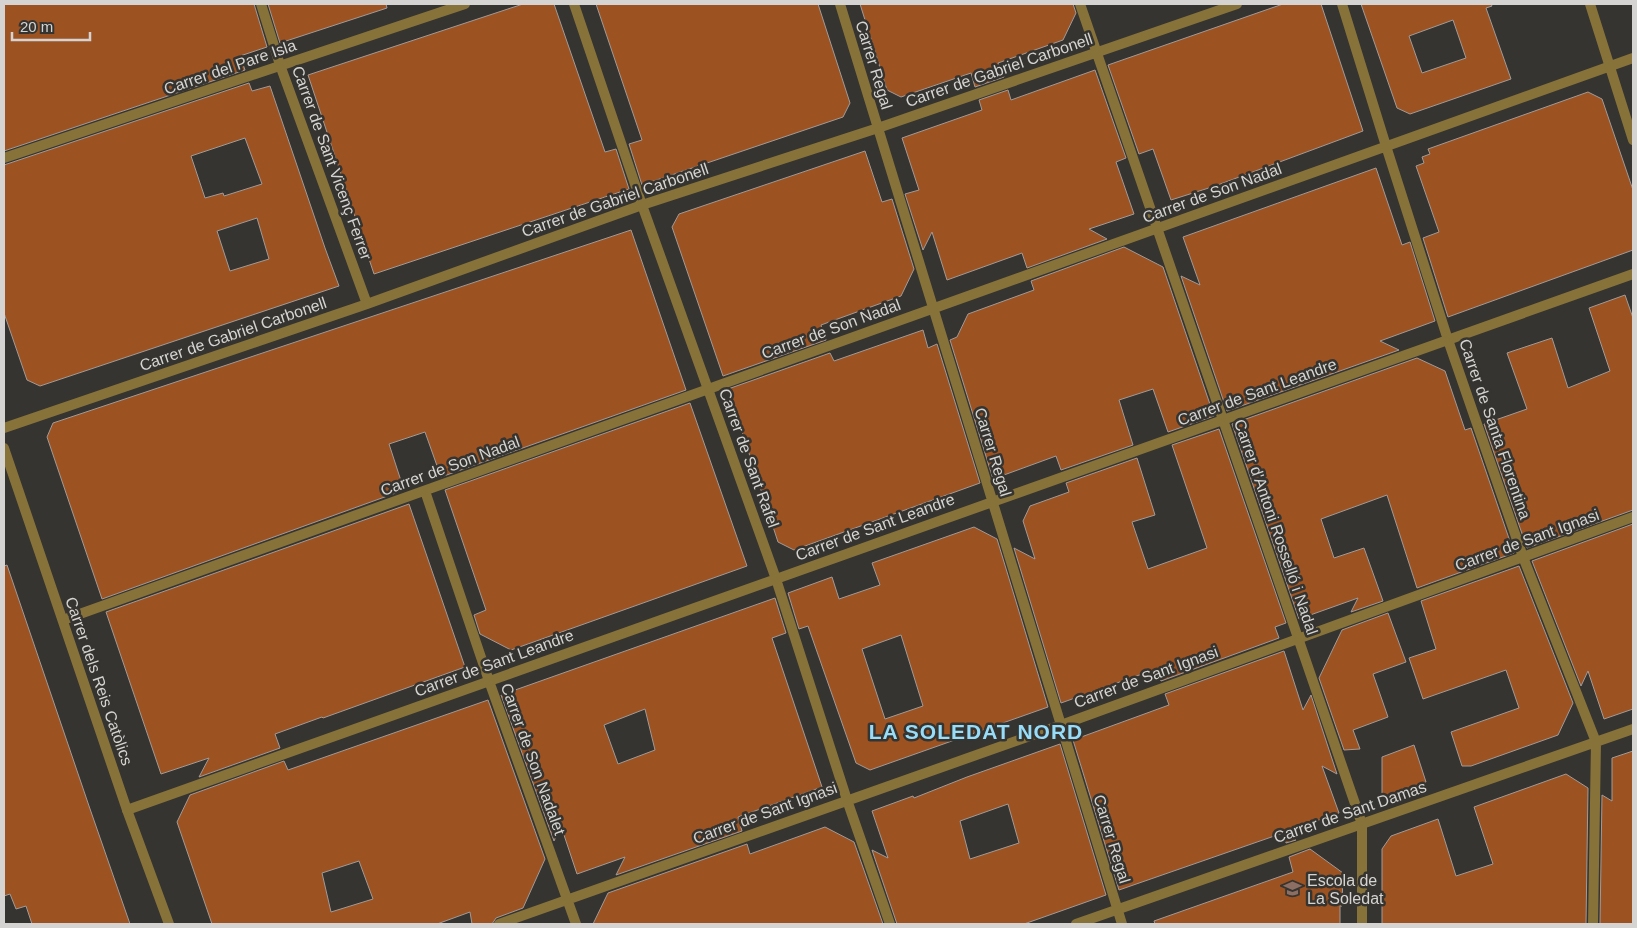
<svg xmlns="http://www.w3.org/2000/svg" width="1637" height="928" viewBox="0 0 1637 928" font-family="Arial,sans-serif">
  <style>
    .building { fill: #9d5221; stroke: #a09b99; fill-rule: evenodd }
    .lines { fill: none; stroke-linecap: round; stroke-linejoin: round }
    .minor { stroke: #87733a; stroke-width: 10 }
    .tertiary { stroke: #87733a; stroke-width: 10 }
    .labels { text-anchor: middle; dominant-baseline: central; stroke-width: 5; stroke-linejoin: round; paint-order: stroke }
    .street-label { font-size: 16px; fill: #d5d4d2; stroke: #363430 }
    .poi-label { font-size: 16px; fill: #d5d4d2; stroke: #363430; text-anchor: start }
    .district-label { font-size: 21px; font-weight: bold; letter-spacing: 1px; fill: #97ddf9; stroke: #363430 }
  </style>
  <rect width="100%" height="100%" fill="#363430"/>
  <path class="building" d="M4 4H254L267 47 240 56 245 70 4 151Z
    M268 4H386L387 8 280 43Z
    M523 4H554L605 152 616 149 629 189 374 274 308 75Z
    M596 4H818L850 103 843 117 642 185 629 144 642 140Z
    M860 4H1073L1076 13 1063 40 998 63 1004 77 975 87 971 73 901 97 887 90Z
    M1283 4H1321L1363 131 1215 186 1171 200 1153 149 1139 154 1108 65Z
    M1361 4H1491L1492 6 1486 8 1511 79 1410 114 1397 108ZM1453 20 1466 58 1422 73 1409 36Z
    M1095 70 1126 158 1116 162 1134 214 1089 229 1107 239 1027 268 1022 253 947 280 932 232 923 250 905 194 919 190 902 138 982 110 979 100 1008 90 1011 100Z
    M249 83 252 91 270 86 325 248 339 286 40 386 27 380 4 313V165ZM245 138 262 184 224 196 223 193 205 198 191 156ZM257 218 269 259 230 271 217 231Z
    M1588 92 1602 99 1633 190V250L1448 317 1423 238 1439 232 1416 166 1424 163 1422 157 1430 154 1428 149Z
    M865 151 882 202 892 199 914 269 901 296 821 325 826 340 723 376 672 227 679 214Z
    M1376 168 1402 245 1410 242 1435 321 1380 341 1399 350 1227 411 1181 276 1200 285 1183 237Z
    M631 230 686 390 441 477 425 432 389 444 404 490 102 599 47 437 53 423Z
    M1124 247 1163 267 1214 416 1168 432 1153 389 1119 400 1133 445 1061 470 1056 456 993 479 950 340 957 337 968 314 1034 290 1031 281Z
    M1625 295 1633 318V510L1527 548 1484 424 1527 409 1507 353 1552 338 1568 388 1610 371 1589 308Z
    M923 330 928 348 937 344 980 483 794 550 778 542 728 389 830 353 834 361Z
    M1417 358 1445 371 1465 430 1471 428 1514 553 1417 588 1387 495 1321 519 1334 558 1364 548 1383 601 1351 612 1358 598 1299 619 1232 424Z
    M690 403 747 566 511 650 480 634 474 615 486 610 445 490Z
    M1219 429 1286 623 1275 627 1279 638 1161 681 1156 669 1061 703 1014 548 1035 559 1023 521 1030 506 1069 492 1066 483 1137 458 1155 515 1132 522 1148 569 1207 548 1172 445Z
    M409 504 465 667 323 718 322 717 275 734 280 748 199 777 209 758 161 774 106 612Z
    M1633 524V709L1604 719 1588 671 1581 686 1532 561Z
    M974 527 997 539 1048 707 870 770 856 763 808 626 799 629 788 593 832 577 839 599 880 585 872 563ZM901 635 923 706 885 719 862 649Z
    M7 565 89 806 130 924H32L26 906 16 909 10 894 4 896V566Z
    M1519 566 1573 703 1558 735 1471 766H1462L1451 732 1519 708 1506 670 1423 699 1409 658 1436 649 1421 601Z
    M775 598 786 633 772 638 822 787 738 817 742 831 616 875 625 857 577 874 561 826 554 841 501 695ZM645 709 655 750 618 764 604 725Z
    M1388 613 1406 662 1373 674 1388 717 1353 730 1360 749 1344 750 1319 678 1342 630Z
    M1284 651 1303 710 1311 695 1337 774 1322 766 1339 813 1285 832 1296 840 1286 843 1283 833 1119 890 1073 740 1169 705 1165 694Z
    M488 700 545 859 523 908 496 918 492 924H472L470 912 437 924H212L177 822 190 795 284 761 288 770ZM359 861 373 899 331 912 322 873Z
    M1060 744 1106 895 1024 924H897L872 850 888 858 872 811 913 796 914 798 967 777ZM1008 804 1019 843 970 859 960 821Z
    M1414 745 1426 782 1382 798V757Z
    M1633 751V924H1600L1602 795 1612 801V758Z
    M1566 774 1588 788 1586 924H1382V849L1391 836 1438 819 1456 876 1493 864 1474 807Z
    M825 827 854 842 883 924H593L608 893 747 844 750 854Z
    M1310 849 1343 873 1342 906H1340V924H1155L1154 921 1293 872 1289 857Z"/>
  <g class="lines">
    <path class="minor" d="M261 4 280 65 367 304
      M574 4 642 205 776 579 847 800 890 924
      M840 4 1122 924
      M1080 4 1362 824V924
      M1342 4 1386 146 1448 340 1523 557 1596 742 1593 924
      M1590 4 1633 140
      M4 158 465 4
      M4 428 367 304 642 205 878 128 1237 4
      M425 491 489 681 576 924
      M63 620 1633 58
      M127 810 1633 274
      M499 924 1061 725 1633 517
      M1076 924 1633 729"/>
    <path class="tertiary" d="M4 448 127 810 169 924"/>
  </g>
  <defs>
    <symbol id="school-bare" viewBox="-9 -9 18 18"><path d="M0-5L7-2L0 1L-7-2ZM-4 1L0 2.5L4 1V4Q0 6-4 4Z" fill="#8d6e63" stroke="#363430" stroke-width="2.5" paint-order="stroke"/></symbol>
  </defs>
  <g fill-rule="evenodd">
    <use href="#school-bare" x="1280" y="876" width="25" height="25"/>
  </g>
  <g class="labels">
    <g class="street-label">
      <text transform="translate(874 65) rotate(73)">Carrer Regal</text>
      <text transform="translate(230 67) rotate(-19)">Carrer del Pare Isla</text>
      <text transform="translate(999 70) rotate(-19)">Carrer de Gabriel Carbonell</text>
      <text transform="translate(332 163) rotate(70)">Carrer de Sant Vicenç Ferrer</text>
      <text transform="translate(1212 193) rotate(-20)">Carrer de Son Nadal</text>
      <text transform="translate(615 200) rotate(-19)">Carrer de Gabriel Carbonell</text>
      <text transform="translate(831 329) rotate(-20)">Carrer de Son Nadal</text>
      <text transform="translate(233 334) rotate(-19)">Carrer de Gabriel Carbonell</text>
      <text transform="translate(1257 392) rotate(-20)">Carrer de Sant Leandre</text>
      <text transform="translate(1495 429) rotate(71)">Carrer de Santa Florentina</text>
      <text transform="translate(993 452) rotate(73)">Carrer Regal</text>
      <text transform="translate(749 458) rotate(70)">Carrer de Sant Rafel</text>
      <text transform="translate(450 466) rotate(-20)">Carrer de Son Nadal</text>
      <text transform="translate(875 527) rotate(-20)">Carrer de Sant Leandre</text>
      <text transform="translate(1276 527) rotate(71)">Carrer d'Antoni Rosselló i Nadal</text>
      <text transform="translate(1527 540) rotate(-20)">Carrer de Sant Ignasi</text>
      <text transform="translate(494 663) rotate(-20)">Carrer de Sant Leandre</text>
      <text transform="translate(1146 677) rotate(-20)">Carrer de Sant Ignasi</text>
      <text transform="translate(99 681) rotate(71)">Carrer dels Reis Catòlics</text>
      <text transform="translate(533 759) rotate(70)">Carrer de Son Nadalet</text>
      <text transform="translate(1350 812) rotate(-19)">Carrer de Sant Damas</text>
      <text transform="translate(765 813) rotate(-20)">Carrer de Sant Ignasi</text>
      <text transform="translate(1112 839) rotate(73)">Carrer Regal</text>
    </g>
    <g class="poi-label">
      <text x="1307" y="880">Escola de<tspan x="1307" dy="18">La Soledat</tspan></text>
    </g>
    <g class="district-label">
      <text x="976" y="731">LA SOLEDAT NORD</text>
    </g>
  </g>
  <rect width="1637" height="928" fill="none" stroke="#d5d4d2" stroke-width="10"/>
  <path d="M12 32v8h78v-8" fill="none" stroke="#d5d4d2" stroke-width="2.5"/>
  <text x="20" y="32" font-size="15" fill="#d5d4d2" stroke="#363430" stroke-width="4" paint-order="stroke">20 m</text>
</svg>
